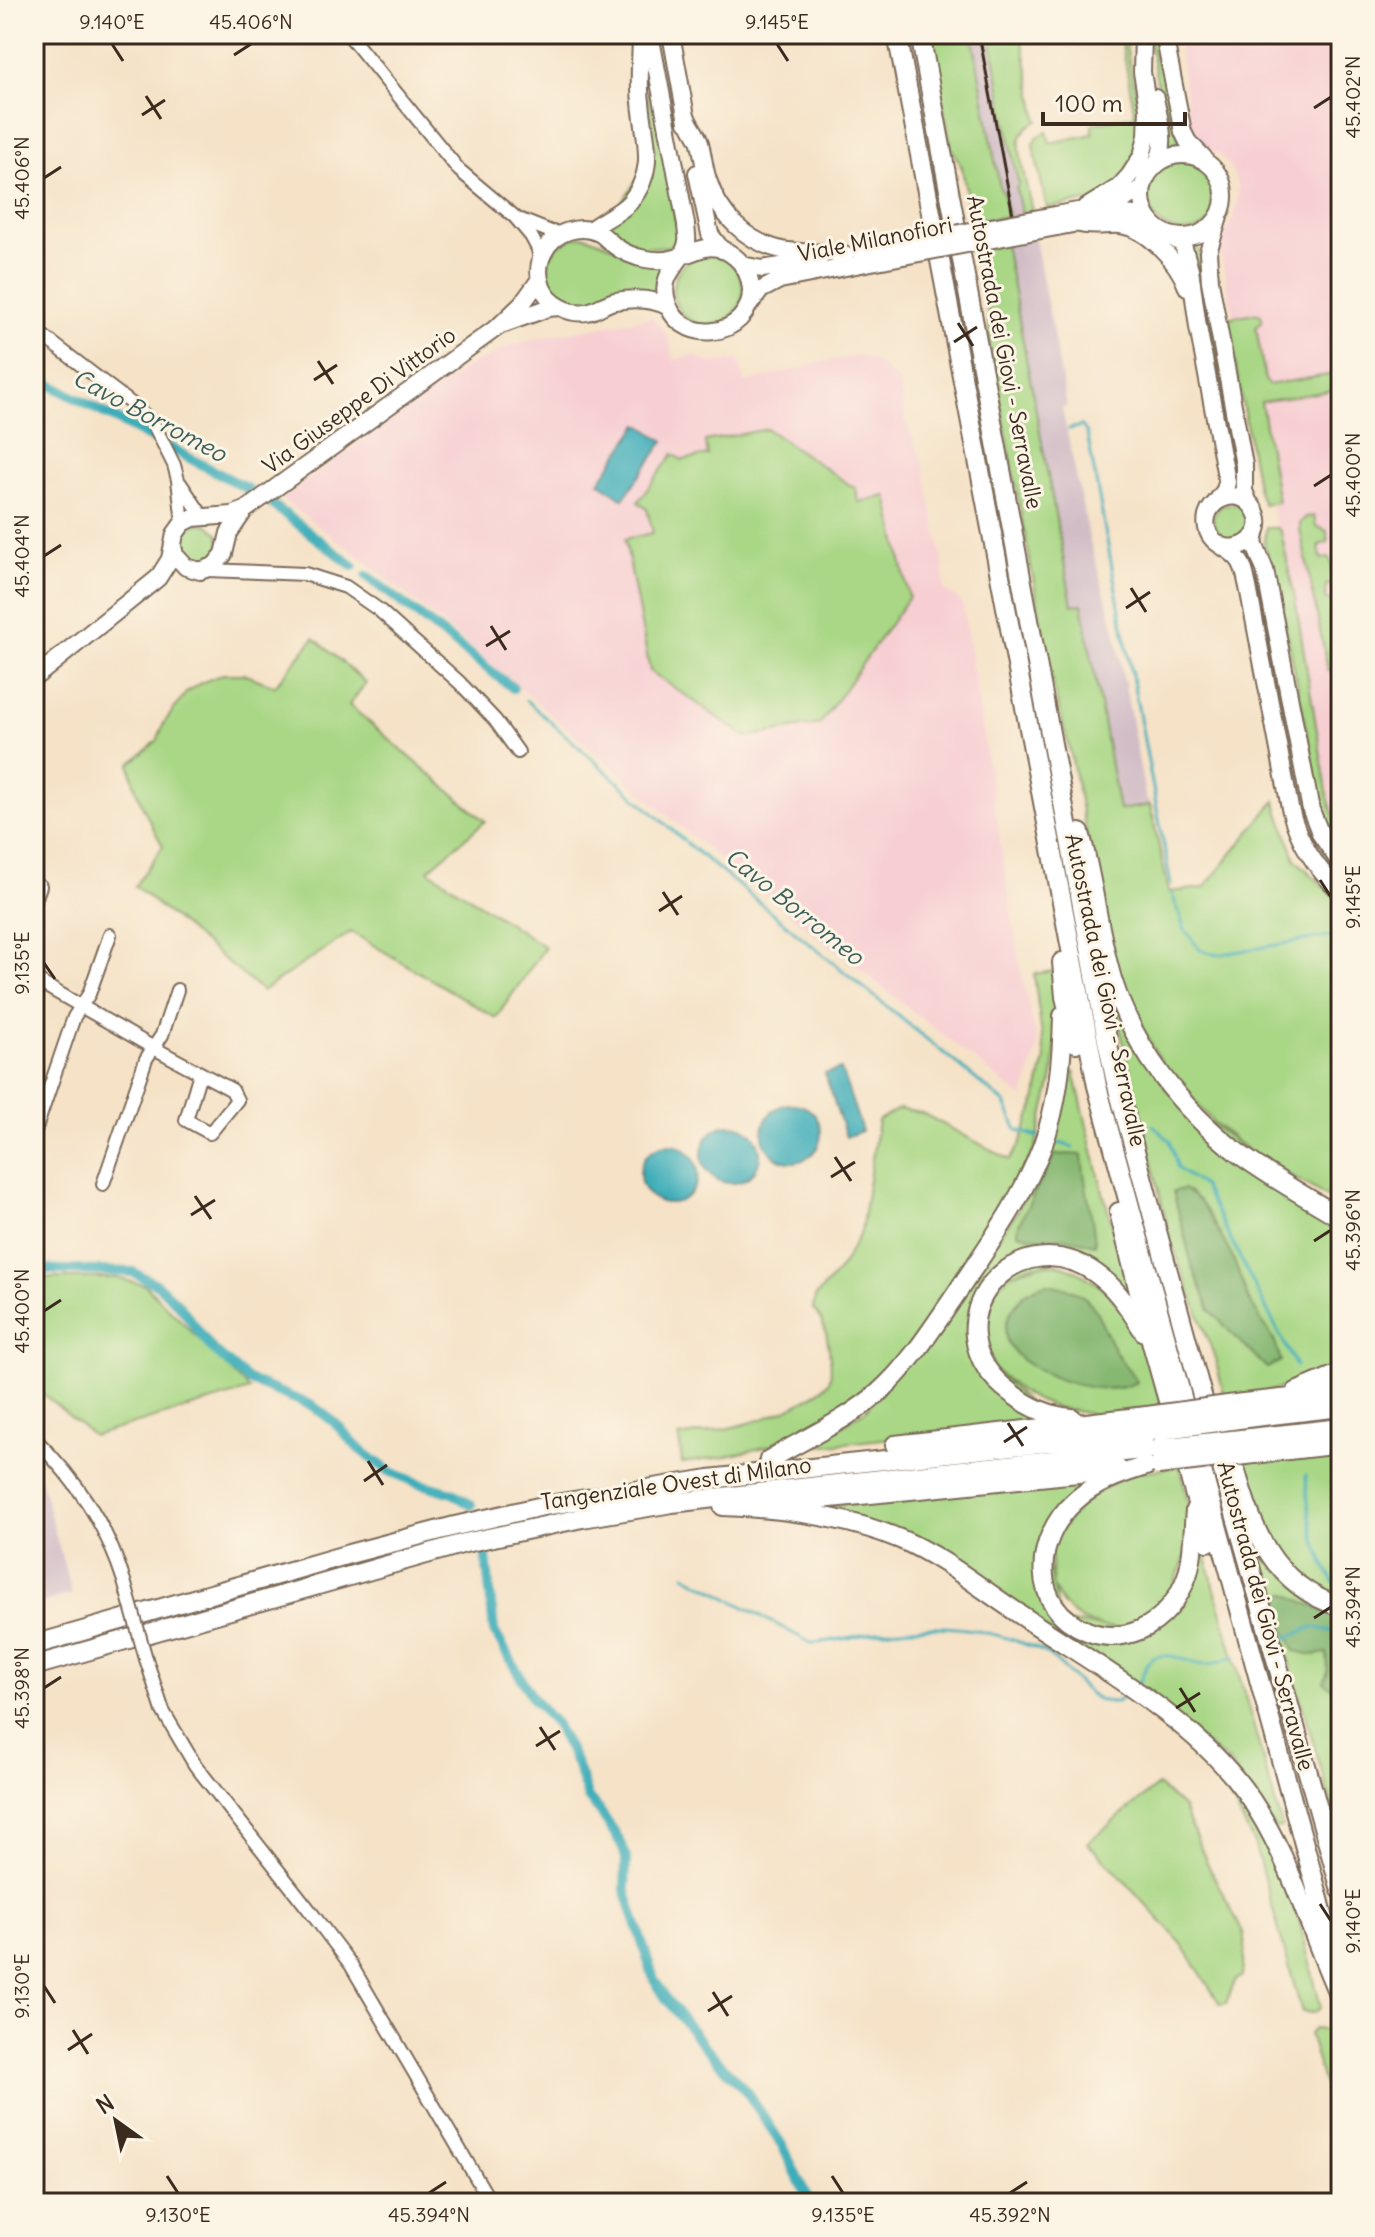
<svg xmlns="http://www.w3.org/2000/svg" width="1375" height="2237" viewBox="0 0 1375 2237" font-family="Delius,sans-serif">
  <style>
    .built { fill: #f7cfd3 }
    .industrial { fill: #d2bdc7 }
    .green { fill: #a9d785; stroke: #728052; stroke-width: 2 }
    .forest { fill: #86b872; stroke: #607148; stroke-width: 2 }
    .water { fill: #3dadb9; stroke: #3c6c6c; stroke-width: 2 }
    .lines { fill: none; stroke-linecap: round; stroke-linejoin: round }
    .stream { stroke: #3dadb9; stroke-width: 3 }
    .canal { stroke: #3dadb9; stroke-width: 10 }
    .minor-casing { stroke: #7c6a59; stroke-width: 16 }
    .major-casing { stroke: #7c6a59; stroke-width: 20 }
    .highway-casing { stroke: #7c6a59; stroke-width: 22 }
    .minor { stroke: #fff; stroke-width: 12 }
    .major { stroke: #fff; stroke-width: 16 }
    .highway { stroke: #fff; stroke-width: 18 }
    .rail { stroke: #3b2a1e; stroke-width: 3 }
    .minor-bridge-casing { stroke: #7c6a59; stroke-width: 16; stroke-linecap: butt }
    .major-bridge-casing { stroke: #7c6a59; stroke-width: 20; stroke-linecap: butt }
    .highway-bridge-casing { stroke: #7c6a59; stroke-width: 22; stroke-linecap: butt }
    .minor-bridge { stroke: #fff; stroke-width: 12 }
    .major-bridge { stroke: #fff; stroke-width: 16 }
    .highway-bridge { stroke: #fff; stroke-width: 18 }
    .ticks { fill: none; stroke: #3b2a1e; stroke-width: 3 }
    .labels { text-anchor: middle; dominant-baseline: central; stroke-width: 6; stroke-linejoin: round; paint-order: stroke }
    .street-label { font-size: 22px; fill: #3b2a1e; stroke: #fcf5e5 }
    .water-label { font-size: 24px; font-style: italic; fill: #3c5e5c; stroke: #fcf5e5 }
    .neatline { fill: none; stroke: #3b2a1e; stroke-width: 3 }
    .ticks-label { font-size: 20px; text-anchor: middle; fill: #3b2a1e }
  </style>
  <rect width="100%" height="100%" fill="#fcf5e5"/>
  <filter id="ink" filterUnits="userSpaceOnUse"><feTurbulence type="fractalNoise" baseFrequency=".0125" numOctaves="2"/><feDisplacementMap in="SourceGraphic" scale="16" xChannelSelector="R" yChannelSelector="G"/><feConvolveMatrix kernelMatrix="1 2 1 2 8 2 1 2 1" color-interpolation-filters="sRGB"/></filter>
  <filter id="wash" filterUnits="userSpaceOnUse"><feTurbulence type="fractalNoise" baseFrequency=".006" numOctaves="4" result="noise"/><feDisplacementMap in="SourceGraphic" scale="32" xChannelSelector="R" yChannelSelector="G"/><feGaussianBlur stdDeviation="1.8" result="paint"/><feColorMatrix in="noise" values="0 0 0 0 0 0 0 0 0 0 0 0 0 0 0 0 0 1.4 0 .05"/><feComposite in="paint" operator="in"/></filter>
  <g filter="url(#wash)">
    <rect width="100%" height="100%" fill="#f5e2c7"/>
    <path class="built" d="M1177 34H1341V822L1333 812 1220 251 1223 236 1232 221 1237 204 1238 186 1232 170 1220 155 1200 143 1191 132Z
      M652 317 668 336 674 360 695 355 711 363 739 359 745 383 822 362 859 355 876 362 899 381 906 423 923 463 943 563 944 590 962 602 1020 967 1038 1046 1023 1098 696 840 516 684 368 563 282 499 409 404 471 365 511 345 534 339Z"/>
    <path class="industrial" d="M972 34H990L1026 240 1035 239 1067 407 1062 408 1090 542 1114 626 1146 800H1149L1150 805 1119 811 1082 605 1072 606 1037 413H1035L1005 244 1003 192 1000 188Z
      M34 1457 72 1594 34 1605Z"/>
    <path class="green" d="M930 34H972L1000 188 1003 192 1008 216 972 223 962 168 951 147Z
      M990 34H1021L1038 121C1030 124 1023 130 1020 139 1017 152 1029 196 1032 211L1021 213 1016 189 1018 184Z
      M1120 34H1124L1141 120 1139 133 1153 134C1155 157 1130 178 1117 196L1047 208 1033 145 1037 137 1047 132 1050 143 1093 134 1092 124 1135 115Z
      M1148 34H1158L1179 143 1169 145Z
      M648 58 678 236 675 245C662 249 650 245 640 249L630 244 606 226 655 152 648 99Z
      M1148 196a36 36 0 1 1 72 0a36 36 0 1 1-72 0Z
      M586 236 665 266 660 274 659 295 583 305C553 301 533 265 561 244 569 238 577 237 586 236Z
      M1005 244 1072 605 1082 604 1119 810 1150 805 1169 892 1204 888 1275 801 1295 859 1341 903V1205L1249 1151 1213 1122 1164 1067 1128 1004 1110 954 1071 755 1053 686 990 346 988 313 976 250Z
      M1195 244 1199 250 1238 464 1239 494H1227L1191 245Z
      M673 290a35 35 0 1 1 70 0a35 35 0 1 1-70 0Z
      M1254 313 1261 315 1262 321 1256 327 1265 380 1268 385 1341 373V389L1261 402 1278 502 1263 504 1258 491 1227 318Z
      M767 429 856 489 858 502 887 496 909 597 820 724 746 737 650 671 625 539 653 533 647 509 638 502 673 454 682 460 708 455 705 441Z
      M1239 503 1252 519 1250 532 1233 543 1216 534 1213 516 1221 506Z
      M1314 516 1316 526 1327 531 1328 542 1319 545 1321 559 1330 558 1336 584 1326 585V600L1335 599 1340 628 1334 630 1338 645H1341V669L1328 671 1300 529V523L1306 517Z
      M192 524H207L218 533 220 547 214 559 195 564 181 552 179 539Z
      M1266 528H1277L1281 532 1295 599 1328 797 1338 828 1341 829V850L1324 818 1276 578 1264 544Z
      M1260 583 1286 720 1281 724 1253 585Z
      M314 638 366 683 349 705 485 821 428 870 545 947 496 1018 351 932 262 991 135 886 163 846C149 820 134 794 130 764L157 741 164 723 186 693 201 683 223 674H244L275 686Z
      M1288 734 1291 735C1299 782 1301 841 1341 873V885L1331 876 1299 822 1284 736Z
      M1053 971 1058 1019 1053 1076 1035 1149 998 1220 899 1362 868 1394 827 1422 781 1443 724 1457 682 1463 679 1437C724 1430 770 1422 810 1397 816 1393 826 1388 829 1381 833 1372 830 1358 829 1349 827 1334 824 1321 813 1309L815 1297 839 1271 861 1232 878 1120 899 1109 922 1113 1010 1160 1020 1144 1034 1106 1045 1059 1034 974Z
      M1106 984 1167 1090 1341 1223V1366C1301 1384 1266 1394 1224 1400L1222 1386 1215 1358 1171 1241 1119 1025Z
      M1067 1072H1074L1103 1192 1134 1304 1072 1256 988 1280 972 1349 1047 1421 819 1446V1440L866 1410 1018 1211Z
      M1057 1264C1127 1285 1143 1343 1163 1406L1095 1415 1054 1407 1034 1399 1019 1390 994 1369 981 1330 985 1311 994 1290 1009 1275 1031 1265Z
      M34 1278H116L145 1285 250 1390 93 1436 34 1386Z
      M1315 1452 1341 1457V1600L1299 1578 1267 1540 1239 1462Z
      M1180 1466 1191 1517 1187 1554 1166 1602 1134 1626 1115 1629 1100 1626 1083 1621 1072 1614 1062 1603 1053 1587 1050 1549 1056 1535 1086 1499 1132 1473Z
      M1095 1472 1042 1537 1061 1622 1152 1632 1201 1547H1203L1282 1827 1275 1829 1228 1761 949 1559 817 1508Z
      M1254 1542 1341 1613V1859L1331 1803Z
      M1141 1701 1215 1763 1263 1828 1299 1920 1320 2004V2008L1313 2013 1302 2012 1254 1843 1216 1770 1211 1764 1136 1705Z
      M1158 1785 1183 1808 1209 1867 1243 1932 1245 1946 1242 1976 1235 1981 1226 2003 1220 2004 1182 1944 1113 1868 1087 1843Z
      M1314 2029 1324 2030 1328 2033 1341 2077V2144L1309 2034Z"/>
    <path class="forest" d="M1067 1154 1082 1155C1084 1186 1093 1214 1095 1244L1064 1238 1032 1237 1018 1233 1019 1223 1054 1155Z
      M1184 1189 1201 1202 1213 1222 1232 1256 1249 1300 1275 1342 1281 1361 1267 1368 1236 1338 1210 1310 1192 1265 1173 1191Z
      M1046 1284C1098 1292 1093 1309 1115 1351 1121 1362 1131 1371 1137 1382 1106 1399 1046 1380 1020 1358 1001 1343 1002 1322 1016 1304 1020 1300 1023 1294 1029 1291 1034 1288 1040 1286 1046 1284Z
      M1285 1593 1327 1613 1341 1617V1696L1324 1682 1328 1671 1327 1653 1313 1655 1295 1651 1280 1620 1277 1605Z"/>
    <path class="water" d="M639 424 664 441 623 499 599 482Z
      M841 1069 862 1131 846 1137 825 1074Z
      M763 1133a29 29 0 1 1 58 0a29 29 0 1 1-58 0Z
      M702 1154a29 29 0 1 1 58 0a29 29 0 1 1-58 0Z
      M640 1174a29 29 0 1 1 58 0a29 29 0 1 1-58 0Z"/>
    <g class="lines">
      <path class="stream" d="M1069 429 1082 426 1087 433 1171 885
        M526 700 690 846 1005 1103 1017 1130 1038 1137
        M1172 894 1184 928 1199 949 1217 955 1341 934
        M1153 1125 1170 1141 1178 1169 1203 1186 1296 1366
        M1059 1143 1073 1147
        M1306 1475C1308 1520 1314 1555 1341 1592
        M685 1575 811 1643C833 1642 854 1636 877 1632 936 1623 976 1625 1033 1647 1062 1658 1075 1686 1099 1700 1104 1702 1111 1702 1117 1702L1127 1694
        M1284 1639 1313 1627 1335 1632 1341 1646
        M1137 1685C1145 1677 1143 1664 1153 1658 1170 1650 1188 1664 1204 1665 1215 1665 1226 1660 1235 1657"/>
      <path class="canal" d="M34 376 248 489
        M273 505 353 566
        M367 576 513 688
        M34 1269 133 1272 158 1285 180 1306 211 1348 248 1380 313 1406 334 1422 359 1449 389 1471 418 1483 453 1493 471 1505
        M486 1556 494 1631 532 1697 556 1725 576 1763 588 1798 602 1814 622 1845 626 1858 625 1889 654 1979 667 2000 704 2046 747 2092 782 2145 810 2203"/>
    </g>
  </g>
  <g filter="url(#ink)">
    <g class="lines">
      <defs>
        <path id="minor" d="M348 34 459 170 515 217 531 236 538 249 540 260
          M521 220 551 232 564 233
          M34 329 137 408 153 423 174 465 178 480 183 523
          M180 483 203 517
          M208 570 305 574 346 587 379 610 460 683 495 720 518 752
          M34 903 40 886
          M34 979 152 1047 232 1090 237 1100 210 1133 186 1120 200 1073
          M35 1131 74 1017 89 994 110 935
          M103 1184 146 1059 162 1035 177 990
          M34 1438C78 1482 105 1522 124 1581
          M146 1659 163 1711 195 1765 307 1907 351 1965 491 2203"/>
        <path id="major" d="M650 34 686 224C686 230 688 237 687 242 683 264 661 271 666 297 675 348 752 340 751 289 750 277 745 265 735 257 713 239 700 250 679 257 658 264 632 259 615 246 610 242 606 238 601 234 581 223 554 231 544 252 538 263 538 276 542 287 549 304 569 315 587 312 597 310 605 303 615 301 633 298 653 298 669 307
          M671 34 687 122
          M1164 34 1183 132 1188 142 1204 158
          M686 115C689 125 697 133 700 143 703 155 704 168 708 180 719 215 746 242 782 250 803 254 824 251 845 255
          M1142 196a41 41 0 1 1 82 0a41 41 0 1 1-82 0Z
          M1155 165C1169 145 1159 120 1155 98
          M697 173 710 234 722 250
          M1082 210 1119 187 1129 176 1142 156 1147 136 1148 108 1142 72 1143 36
          M1055 215 1118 204 1143 187
          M1219 217 1208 252 1210 281 1244 465V491L1249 503
          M1076 223C1091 228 1105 224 1120 225 1148 228 1178 262 1187 287
          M1057 227 1126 214 1141 216 1152 224
          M590 230C602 220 619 214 630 202 658 168 644 140 641 102 638 80 641 56 641 34
          M1169 235 1183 245 1190 269 1198 327 1227 482 1225 490 1216 502
          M742 265 762 269 819 260
          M749 305 761 290 780 280 861 264
          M504 324 548 308 560 307
          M1256 534 1254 543 1265 570 1311 810 1321 835 1341 864
          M173 546 175 555 186 567 200 571 214 566 224 554 229 533 244 511
          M1221 546C1246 554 1270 529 1252 506 1236 485 1201 502 1207 528 1211 547 1233 547 1241 563 1245 570 1246 579 1248 587L1290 808C1298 841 1316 869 1341 892
          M34 678 158 578 170 559 175 534 183 523 193 518 232 515 245 510 499 326 522 304 540 279"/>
        <path id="highway" d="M897 34 1097 1086 1319 1899 1341 1987
          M920 34 1108 1045 1115 1078 1209 1421
          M1080 833C1094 882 1098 934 1113 982 1135 1050 1182 1110 1238 1153 1270 1177 1307 1197 1341 1218
          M1062 962 1065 997 1076 1043
          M1119 1212 1152 1344 1208 1542
          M1296 1392 1341 1373
          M1243 1403 1341 1393
          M1072 1418C1049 1416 1029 1407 1011 1393 920 1326 1018 1208 1103 1279 1120 1293 1132 1313 1144 1332
          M1246 1418 1341 1407
          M1250 1438 1341 1428
          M895 1445 1147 1416
          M1216 1446 1341 1890
          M1229 1448C1249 1516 1264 1583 1341 1607
          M1254 1454 1341 1444
          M769 1460C805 1438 844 1422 877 1394 909 1366 932 1329 956 1294 987 1247 1022 1200 1042 1147 1058 1105 1062 1061 1063 1016
          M1146 1466C1120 1474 1096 1482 1075 1501 1034 1538 1028 1607 1087 1631 1104 1638 1123 1637 1140 1630 1163 1620 1179 1599 1187 1576 1194 1555 1193 1531 1195 1510
          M781 1503 1118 1469
          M723 1506C783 1508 844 1516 900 1539 943 1557 980 1588 1018 1613 1095 1665 1190 1716 1245 1791 1290 1853 1309 1931 1341 2000
          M34 1645 349 1554 455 1526 543 1506 709 1479 1151 1431
          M34 1666 465 1543 582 1518 672 1503 774 1491 1159 1448"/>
      </defs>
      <use href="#minor" class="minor-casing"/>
      <use href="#major" class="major-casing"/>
      <use href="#highway" class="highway-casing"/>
      <use href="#minor" class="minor"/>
      <use href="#major" class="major"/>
      <use href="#highway" class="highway"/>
      <path class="rail" d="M979 34 1018 242"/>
      <defs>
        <path id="minor-bridge" d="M124 1581 146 1659"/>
        <path id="major-bridge" d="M859 252 1055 215
          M861 264 1057 227"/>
        <path id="highway-bridge" d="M1147 1416 1243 1403
          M1151 1431 1246 1418
          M1159 1448 1250 1438
          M1158 1465 1254 1454"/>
      </defs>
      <use href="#minor-bridge" class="minor-bridge-casing"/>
      <use href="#major-bridge" class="major-bridge-casing"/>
      <use href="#highway-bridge" class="highway-bridge-casing"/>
      <use href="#minor-bridge" class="minor-bridge"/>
      <use href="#major-bridge" class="major-bridge"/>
      <use href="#highway-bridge" class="highway-bridge"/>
    </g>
  </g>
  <path class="ticks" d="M112 44 123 61M777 44 788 61M234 55 251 44M146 96 161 119M1314 108 1331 97M142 115 165 100M44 178 61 167M958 323 973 346M954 342 977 327M318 361 333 384M314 380 337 365M1314 486 1331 475M44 556 61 545M1131 588 1146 612M1126 608 1150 592M491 626 506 650M486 646 510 631M1320 880 1331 897M663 892 678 915M659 911 682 896M44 963 55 979M835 1157 851 1181M831 1177 855 1162M195 1196 211 1219M191 1215 215 1200M1314 1241 1331 1230M44 1311 61 1300M1008 1423 1023 1446M1004 1442 1027 1427M368 1461 383 1485M364 1481 387 1465M1314 1618 1331 1607M44 1688 61 1677M1180 1688 1195 1712M1176 1708 1200 1693M540 1727 555 1750M536 1746 560 1731M1320 1904 1331 1921M44 1986 55 2003M713 1992 728 2016M708 2011 732 1996M73 2030 88 2054M68 2050 92 2034M167 2176 178 2193M832 2176 843 2193M429 2193 446 2182M1010 2193 1027 2182"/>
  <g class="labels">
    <g class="street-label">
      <text transform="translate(875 239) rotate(-11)">Viale Milanofiori</text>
      <text transform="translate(1005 352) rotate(79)">Autostrada dei Giovi - Serravalle</text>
      <text transform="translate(359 400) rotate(-36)">Via Giuseppe Di Vittorio</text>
      <text transform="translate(1106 990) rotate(78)">Autostrada dei Giovi - Serravalle</text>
      <text transform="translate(676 1483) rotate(-8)">Tangenziale Ovest di Milano</text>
      <text transform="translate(1266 1616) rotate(75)">Autostrada dei Giovi - Serravalle</text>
    </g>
    <g class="water-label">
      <text transform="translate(150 415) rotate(28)">Cavo Borromeo</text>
      <text transform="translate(795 906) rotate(39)">Cavo Borromeo</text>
    </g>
  </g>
  <rect width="1375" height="2237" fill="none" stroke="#fcf5e5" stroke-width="88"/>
  <g transform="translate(116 2121) rotate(327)" stroke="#fcf5e5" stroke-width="6" paint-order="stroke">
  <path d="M0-6L14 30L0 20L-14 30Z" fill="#3b2a1e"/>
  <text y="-12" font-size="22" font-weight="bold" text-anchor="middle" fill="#3b2a1e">N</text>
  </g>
  <path d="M1043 112v12h142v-12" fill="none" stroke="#3b2a1e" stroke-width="4"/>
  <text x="1055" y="112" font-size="24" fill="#3b2a1e" stroke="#fcf5e5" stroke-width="6" paint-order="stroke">100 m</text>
  <rect x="44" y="44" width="1287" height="2149" class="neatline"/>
  <g class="ticks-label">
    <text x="112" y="29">9.140°E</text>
    <text x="251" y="29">45.406°N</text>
    <text x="777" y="29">9.145°E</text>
    <text transform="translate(1353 97) rotate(-90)" y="7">45.402°N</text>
    <text transform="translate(22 178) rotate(-90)" y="7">45.406°N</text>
    <text transform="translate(1353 475) rotate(-90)" y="7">45.400°N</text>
    <text transform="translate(22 556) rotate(-90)" y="7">45.404°N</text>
    <text transform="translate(1353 897) rotate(-90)" y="7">9.145°E</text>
    <text transform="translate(22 963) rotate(-90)" y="7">9.135°E</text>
    <text transform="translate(1353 1230) rotate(-90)" y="7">45.396°N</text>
    <text transform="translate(22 1311) rotate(-90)" y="7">45.400°N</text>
    <text transform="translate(1353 1607) rotate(-90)" y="7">45.394°N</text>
    <text transform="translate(22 1688) rotate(-90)" y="7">45.398°N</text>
    <text transform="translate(1353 1921) rotate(-90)" y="7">9.140°E</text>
    <text transform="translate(22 1986) rotate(-90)" y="7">9.130°E</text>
    <text x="178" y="2222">9.130°E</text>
    <text x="429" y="2222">45.394°N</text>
    <text x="843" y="2222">9.135°E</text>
    <text x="1010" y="2222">45.392°N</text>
  </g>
</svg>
